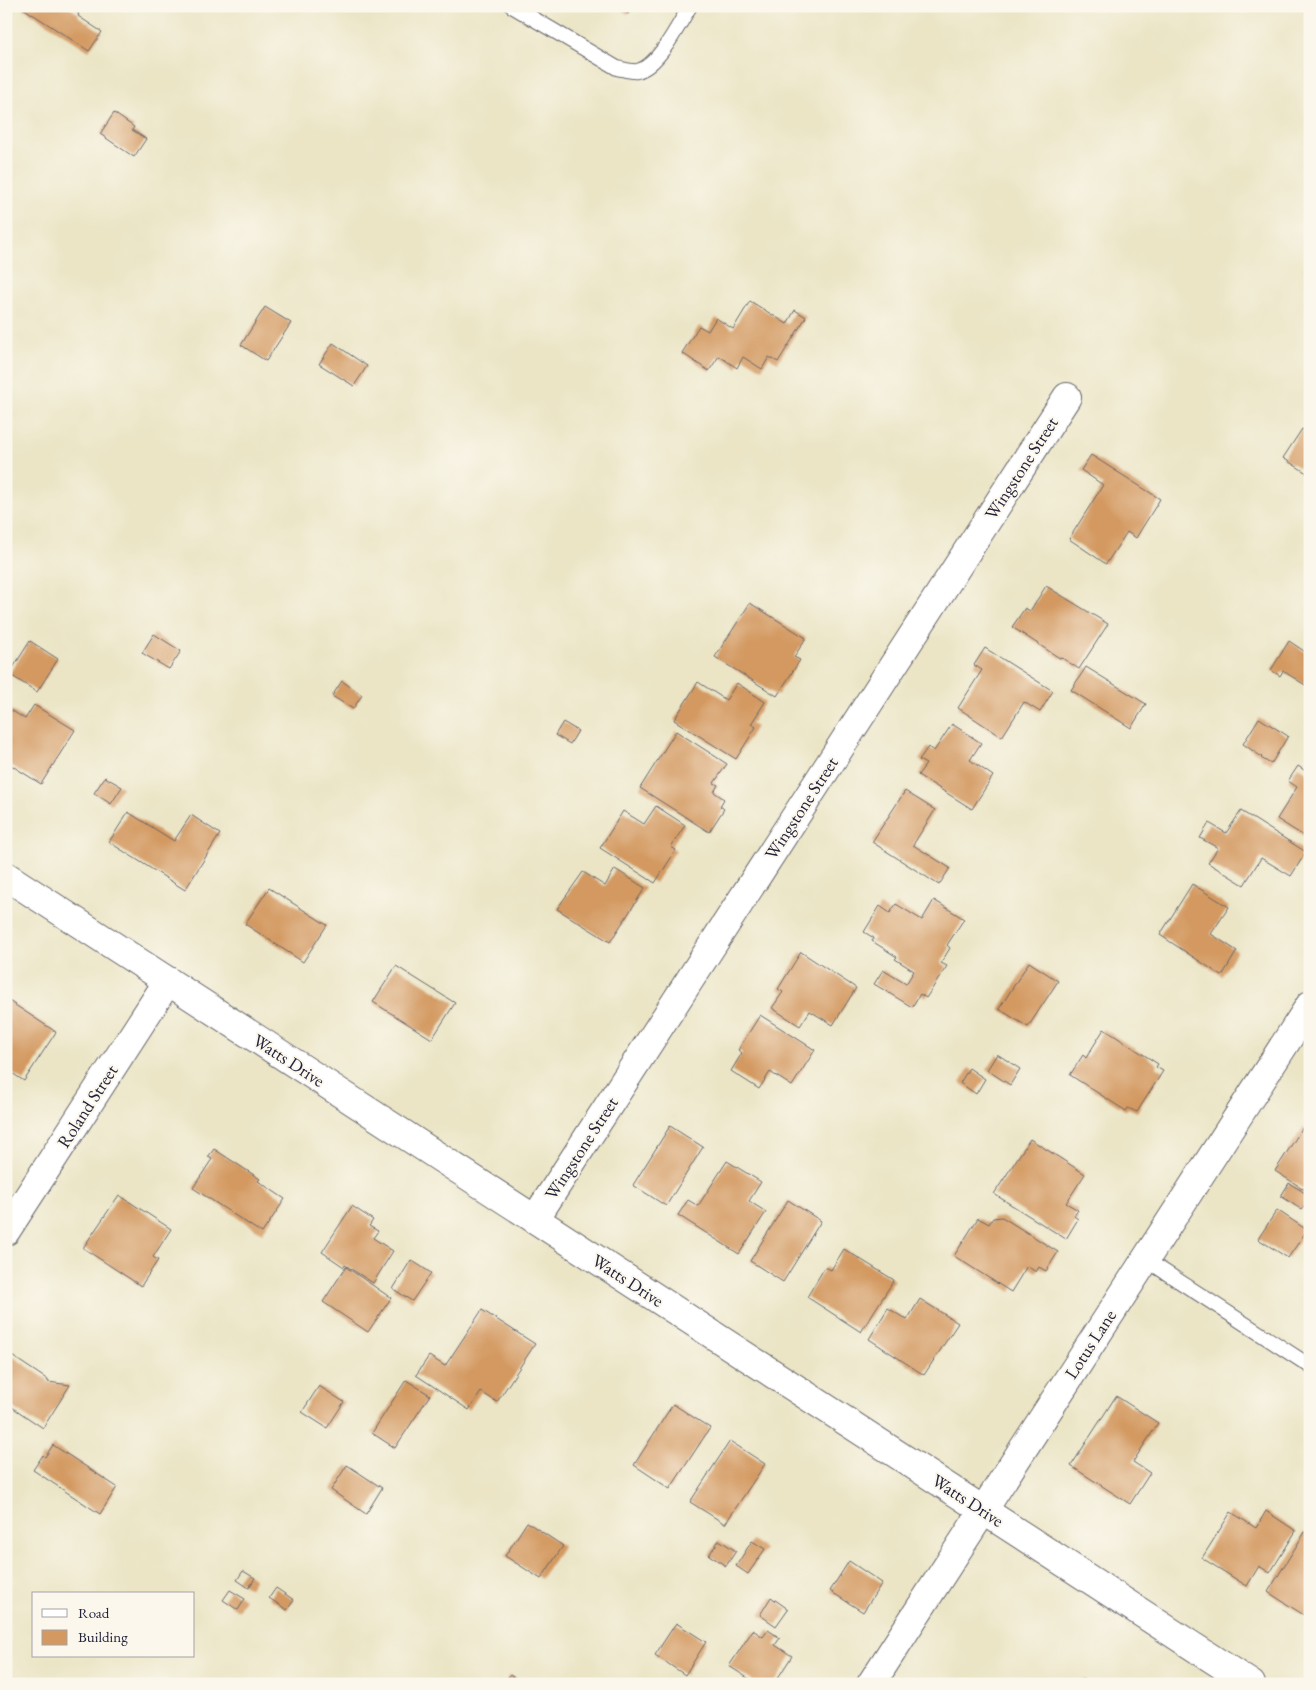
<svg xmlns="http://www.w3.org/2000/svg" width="1316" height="1690" viewBox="0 0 1316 1690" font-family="'EB Garamond',serif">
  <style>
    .building { fill: #d39961 }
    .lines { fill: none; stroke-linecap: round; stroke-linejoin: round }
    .lane-casing { stroke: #68666c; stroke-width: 16 }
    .street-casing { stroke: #68666c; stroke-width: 30 }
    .secondary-casing { stroke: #68666c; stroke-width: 30 }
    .lane { stroke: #fff; stroke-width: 14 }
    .street { stroke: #fff; stroke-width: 28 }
    .secondary { stroke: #fff; stroke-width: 28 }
    .labels { text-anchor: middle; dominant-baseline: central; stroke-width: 4; stroke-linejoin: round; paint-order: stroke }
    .street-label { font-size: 18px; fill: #22223b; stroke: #fbf7ec }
  </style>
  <rect width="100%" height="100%" fill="#fbf7ec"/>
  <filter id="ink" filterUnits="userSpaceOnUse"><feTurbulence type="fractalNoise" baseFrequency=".02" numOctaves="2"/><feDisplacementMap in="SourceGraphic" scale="10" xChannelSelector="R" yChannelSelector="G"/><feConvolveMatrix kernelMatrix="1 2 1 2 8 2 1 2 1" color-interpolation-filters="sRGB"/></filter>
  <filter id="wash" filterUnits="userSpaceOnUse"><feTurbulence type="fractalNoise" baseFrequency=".0096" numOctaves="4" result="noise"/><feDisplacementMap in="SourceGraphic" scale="20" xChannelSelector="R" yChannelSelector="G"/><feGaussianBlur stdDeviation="1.12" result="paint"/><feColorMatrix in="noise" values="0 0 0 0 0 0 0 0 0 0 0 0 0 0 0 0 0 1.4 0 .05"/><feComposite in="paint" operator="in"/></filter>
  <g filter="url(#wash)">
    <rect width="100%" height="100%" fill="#ebe5c6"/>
    <g id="blocks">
      <path class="building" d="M20 6H67L79 14 78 16 102 32 89 51Z
        M616 6H634L628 14Z
        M114 113 134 127 132 130 146 139 134 157 100 134Z
        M750 301 787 324 795 310 806 317 778 362 769 357 762 369 743 357 737 368 719 356 709 371 682 353 699 326 708 331 716 318 733 329Z
        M265 307 291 323 266 361 241 345Z
        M333 343 367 366 354 386 319 364Z
        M1302 429 1310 433V475L1283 458Z
        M1091 455 1160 499 1136 538 1127 532 1106 564 1069 539 1103 485 1081 470Z
        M1046 586 1108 624 1079 669 1062 658 1061 659 1012 627 1025 608 1030 611Z
        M750 603 806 638 794 657 800 660 777 696 715 657Z
        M154 634 181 651 169 669 142 653Z
        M30 641 58 659 37 692 9 674Z
        M1289 641 1310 655V688L1283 671 1280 676 1271 670Z
        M985 648 1053 691 1040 712 1024 702 1002 737 958 708 982 670 974 665Z
        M1086 667 1146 704 1131 728 1071 690Z
        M342 681 362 695 353 709 332 696Z
        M698 682 726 700 737 683 765 702 751 724 756 727 736 759 674 720Z
        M34 705 75 730 41 784 6 762V707L25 719Z
        M1259 718 1288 736 1271 764 1261 758 1262 757 1243 744Z
        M563 722 578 731 570 744 555 735Z
        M952 724 981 743 970 760 993 776 972 809 918 775 926 764 919 760 928 747 934 751Z
        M676 731 727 764 714 783 718 785 714 792 724 799 720 806 724 809 709 832 640 788Z
        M1298 766 1310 774V840L1277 819 1297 787 1288 781Z
        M105 777 122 787 111 804 94 793Z
        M905 791 935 810 913 845 950 868 939 885 872 842Z
        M656 806 685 825 671 847 676 850 655 883 600 848 623 811 644 824Z
        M1241 811 1306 852 1291 876 1261 858 1244 885 1208 863 1218 848 1200 838 1209 823 1226 833Z
        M128 812 174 841 191 815 220 834 185 890 109 842Z
        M615 869 645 888 610 942 557 909 583 872 605 886Z
        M1192 884 1229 907 1211 934 1237 951 1222 976 1160 935Z
        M269 888 327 925 303 962 245 924Z
        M934 900 964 919 947 945 950 948 941 963 947 966 926 998 920 994 912 1007 874 984 883 970 906 984 914 971 895 959 897 957 872 941 874 938 864 932 880 906 890 913 896 904 922 920Z
        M801 952 856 988 833 1025 810 1011 800 1026 772 1008 783 992 778 989Z
        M1029 962 1058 981 1028 1027 999 1009Z
        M396 966 455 1003 432 1039 373 1002Z
        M6 999 56 1032 24 1081 6 1069Z
        M760 1015 815 1050 792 1086 770 1072 759 1089 731 1071 742 1053 738 1050Z
        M1104 1029 1158 1064 1156 1067 1163 1071 1137 1112 1128 1108 1126 1111 1070 1075 1083 1055 1086 1058Z
        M997 1054 1020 1069 1010 1085 987 1070Z
        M969 1068 985 1079 976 1094 960 1083Z
        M670 1126 703 1147 666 1206 633 1185Z
        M1303 1127 1310 1131V1193L1275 1171Z
        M1030 1139 1085 1174 1066 1203 1078 1210 1074 1216 1078 1219 1066 1239 994 1194Z
        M214 1149 260 1179 258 1181 285 1199 262 1233 193 1188 212 1159 208 1157Z
        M727 1161 761 1182 749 1201 766 1212 739 1254 678 1215 688 1200 698 1206Z
        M1289 1183 1310 1196V1199L1302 1210 1281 1196Z
        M119 1195 171 1229 153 1257 158 1260 141 1286 83 1248Z
        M788 1200 821 1221 783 1282 750 1261Z
        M352 1206 373 1220 369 1226 378 1231 373 1238 393 1251 373 1283 345 1265 344 1267 322 1252Z
        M1277 1210 1307 1230 1288 1258 1258 1239Z
        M1002 1217 1058 1252 1046 1271 1039 1267 1036 1272 1027 1266 1011 1292 954 1256 978 1218 989 1224 993 1218Z
        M844 1249 894 1280 861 1332 807 1297 825 1267 831 1270Z
        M411 1260 431 1273 412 1301 393 1289Z
        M346 1267 391 1298 368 1332 323 1302Z
        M920 1299 958 1323 924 1375 869 1339 888 1308 907 1320Z
        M482 1310 535 1344 497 1402 481 1392 469 1410 416 1375 429 1356 445 1366Z
        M6 1352 48 1380V1382L70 1385 43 1428 6 1403Z
        M406 1380 430 1395 395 1448 372 1433Z
        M319 1386 344 1402 327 1428 302 1412Z
        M1116 1396 1158 1423 1133 1462 1150 1473 1130 1504 1071 1466Z
        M673 1404 710 1428 670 1489 634 1465Z
        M730 1441 765 1464 725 1524 690 1502Z
        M53 1445 117 1487 100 1514 33 1470 43 1455 45 1457Z
        M347 1465 382 1488 366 1514 331 1490Z
        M1266 1511 1296 1531 1270 1573 1259 1566 1247 1586 1202 1558 1231 1512 1256 1528Z
        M527 1522 563 1546 541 1579 505 1556Z
        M1305 1532 1310 1535V1619L1268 1592Z
        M719 1540 736 1551 726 1566 709 1555Z
        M752 1541 765 1549 748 1574 736 1566Z
        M849 1561 882 1583 863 1612 830 1591Z
        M243 1571 255 1578 249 1588 237 1580Z
        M276 1588 294 1600 287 1610 269 1598Z
        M230 1590 245 1599 238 1610 223 1600Z
        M771 1597 788 1609 776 1626 760 1615Z
        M676 1623 706 1642 685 1675 655 1655Z
        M753 1630 763 1637 768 1630 780 1638 775 1645 792 1656 774 1684H757L729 1666Z
        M510 1675 524 1684H504Z
        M1082 1679 1089 1684H1079Z"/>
    </g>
  </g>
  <g filter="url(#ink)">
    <use href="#blocks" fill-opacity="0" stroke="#68666c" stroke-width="1"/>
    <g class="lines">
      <defs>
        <path id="lane" d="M512 6 617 68C623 69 631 72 637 71 658 67 679 24 690 6
          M1145 1259 1310 1366"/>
        <path id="street" d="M535 1219 1067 397
          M6 1231 168 981
          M871 1684 1310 1005"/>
        <path id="secondary" d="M6 876 1251 1684"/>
      </defs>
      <use href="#lane" class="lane-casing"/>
      <use href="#street" class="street-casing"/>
      <use href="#secondary" class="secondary-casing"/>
      <use href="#lane" class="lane"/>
      <use href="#street" class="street"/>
      <use href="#secondary" class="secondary"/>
    </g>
  </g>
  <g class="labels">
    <g class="street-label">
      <text transform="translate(1021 468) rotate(-57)">Wingstone Street</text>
      <text transform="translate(801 808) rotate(-57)">Wingstone Street</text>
      <text transform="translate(289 1060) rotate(33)">Watts Drive</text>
      <text transform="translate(87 1106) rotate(-57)">Roland Street</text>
      <text transform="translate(581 1148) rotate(-57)">Wingstone Street</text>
      <text transform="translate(628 1280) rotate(33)">Watts Drive</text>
      <text transform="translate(1090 1344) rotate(-57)">Lotus Lane</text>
      <text transform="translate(968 1500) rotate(33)">Watts Drive</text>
    </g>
  </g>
  <rect width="1316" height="1690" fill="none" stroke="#fbf7ec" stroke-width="25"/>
  <rect x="32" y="1592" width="162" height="65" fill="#fbf7ec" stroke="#a4a2a5"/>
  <rect x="42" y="1609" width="25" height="8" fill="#ffffff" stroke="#a4a2a5"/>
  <text x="78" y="1618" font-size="15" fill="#22223b">Road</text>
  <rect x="42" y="1630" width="25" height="15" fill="#d39961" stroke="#a4a2a5"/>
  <text x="78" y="1642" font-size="15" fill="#22223b">Building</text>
</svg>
